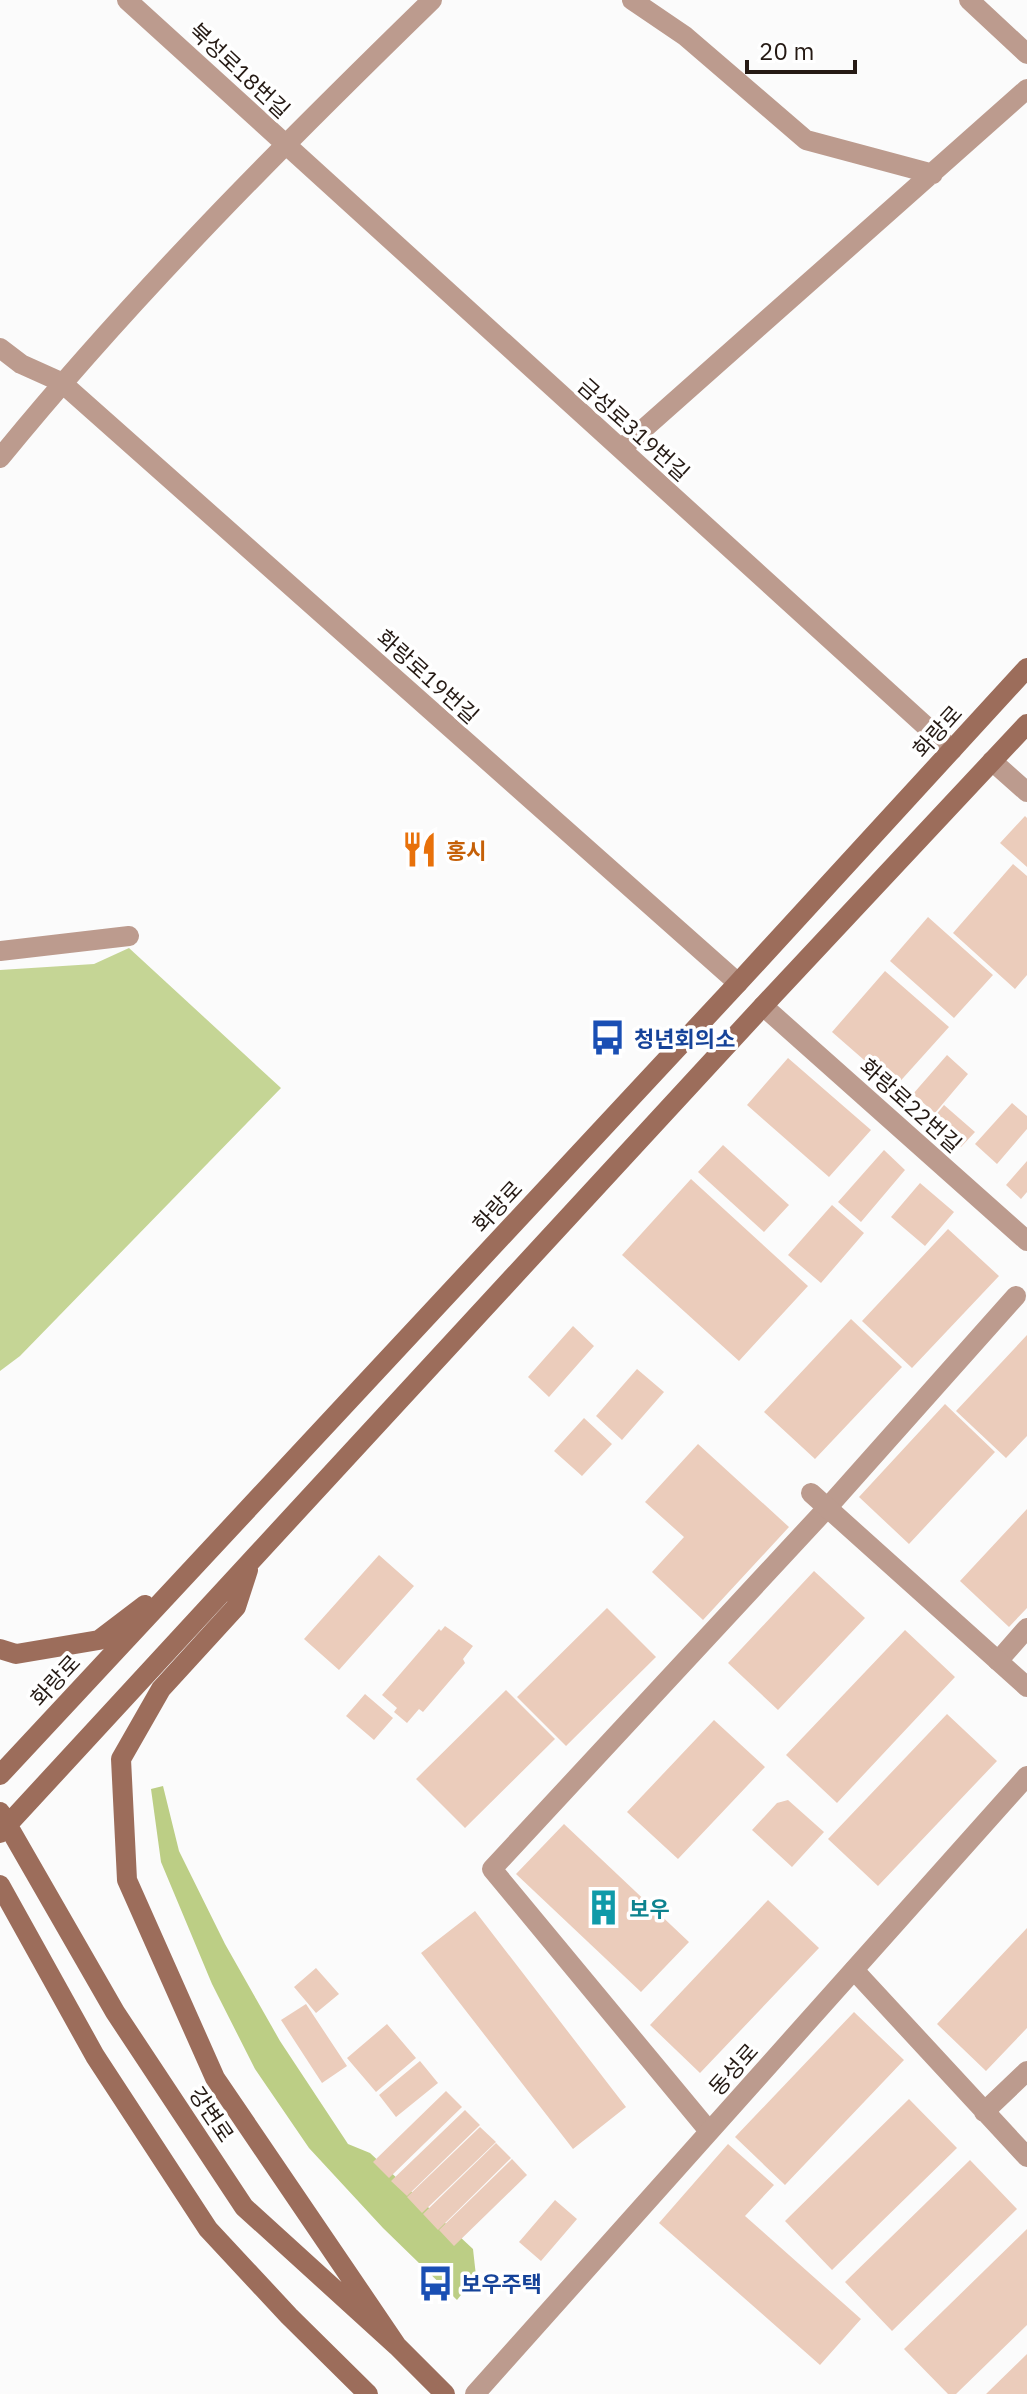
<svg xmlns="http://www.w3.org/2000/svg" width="1027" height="2394" viewBox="0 0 1027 2394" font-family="'IBM Plex Sans','Noto Sans KR',sans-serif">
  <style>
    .green { fill: #c5d595 }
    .forest { fill: #bcce85 }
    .building { fill: #ebccbb }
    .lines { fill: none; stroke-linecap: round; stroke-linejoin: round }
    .lane { stroke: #bc9b8e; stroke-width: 20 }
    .street { stroke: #bc9b8e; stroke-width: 20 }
    .secondary { stroke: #9c6d5b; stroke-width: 20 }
    .labels { text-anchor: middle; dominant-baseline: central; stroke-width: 7; stroke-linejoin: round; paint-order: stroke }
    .street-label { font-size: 22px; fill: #251a14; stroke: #fff }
    .food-label { font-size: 22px; font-weight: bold; fill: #c56008; stroke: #fff; text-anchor: start }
    .transit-label { font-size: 22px; font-weight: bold; fill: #164399; stroke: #fff; text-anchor: start }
    .culture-label { font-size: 22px; font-weight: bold; fill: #0d838f; stroke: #fff; text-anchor: start }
  </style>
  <rect width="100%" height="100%" fill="#fbfbfb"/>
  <path class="green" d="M129 948 281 1088 20 1356 0 1371V970L94 964Z"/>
  <path class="forest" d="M163 1786 179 1851 225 1944 280 2041 348 2144 370 2153 473 2249 476 2276 457 2300 383 2228 309 2148 255 2069 212 1984 161 1862 151 1789Z"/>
  <path class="building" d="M1025 816 1027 818V867L1000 843Z
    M1013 864 1027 876V975L1015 989 953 933Z
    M928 917 993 975 954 1018 890 961Z
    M885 971 949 1027 895 1087 832 1032Z
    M947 1055 968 1074 935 1113 913 1094Z
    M788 1058 871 1130 829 1177 747 1105Z
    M1012 1103 1027 1116V1129L997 1164 975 1144Z
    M944 1105 975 1132 961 1147 931 1121Z
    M723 1145 789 1205 764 1232 698 1172Z
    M884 1150 905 1170 861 1222 838 1202Z
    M1027 1161V1192L1021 1199 1006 1185Z
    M691 1179 808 1286 739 1361 622 1255Z
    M920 1183 954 1212 925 1246 891 1217Z
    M832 1205 864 1233 821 1283 788 1255Z
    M948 1229 999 1276 912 1368 862 1321Z
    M851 1319 902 1367 815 1459 764 1412Z
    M573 1326 594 1346 549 1397 528 1377Z
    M1027 1335V1436L1006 1458 956 1411Z
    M637 1369 664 1392 622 1440 596 1416Z
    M945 1404 995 1452 909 1544 859 1497Z
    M584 1418 612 1444 582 1476 554 1451Z
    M698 1444 789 1527 703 1620 652 1572 684 1537 645 1502Z
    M1027 1509V1608L1009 1627 960 1581Z
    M379 1555 414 1586 339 1670 304 1639Z
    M814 1571 865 1618 778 1710 728 1663Z
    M607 1608 656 1657 566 1746 517 1697Z
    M445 1626 473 1646 463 1659 465 1663 423 1712 419 1709 407 1723 394 1712 397 1708 382 1695 439 1629 441 1631Z
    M905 1630 955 1677 837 1803 786 1755Z
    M506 1690 555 1739 465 1828 416 1779Z
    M365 1694 393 1718 374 1740 346 1716Z
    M947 1714 997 1761 878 1886 828 1839Z
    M714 1720 765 1767 678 1859 627 1812Z
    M788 1800 824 1832 792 1867 752 1830 777 1803Z
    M564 1824 689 1942 641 1992 516 1874Z
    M768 1900 819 1948 700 2073 650 2025Z
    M475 1911 626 2107 573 2149 421 1953Z
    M1027 1928V2028L986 2071 937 2024Z
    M316 1968 339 1994 316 2013 294 1987Z
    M306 2004 347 2066 322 2083 281 2020Z
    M854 2012 904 2060 785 2185 735 2137Z
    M387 2024 416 2058 376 2092 347 2058Z
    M420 2061 438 2083 396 2117 379 2095Z
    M446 2091 462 2107 389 2178 373 2162Z
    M909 2099 957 2148 832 2270 785 2221Z
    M465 2110 480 2125 407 2196 391 2181Z
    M480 2127 496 2142 422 2213 407 2197Z
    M496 2143 511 2158 438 2230 423 2214Z
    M728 2144 774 2185 745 2216 861 2319 820 2365 659 2223Z
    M512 2159 527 2175 454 2246 439 2230Z
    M970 2160 1017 2209 892 2331 845 2282Z
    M555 2200 577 2219 541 2261 519 2242Z
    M1027 2229V2325L956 2394H948L904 2349Z
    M1027 2354V2394H986Z"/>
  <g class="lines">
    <path class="lane" d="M998 1661 1027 1628
      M854 1970 1027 2157
      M984 2112 1027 2071
      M709 2131 492 1869 828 1507 1016 1296"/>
    <path class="street" d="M127 0 952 750
      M632 0 685 36 806 140 933 174
      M969 0 1027 54
      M0 348 21 364 61 382 738 983
      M621 449 1027 89
      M0 458C133 295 282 146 432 0
      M992 761 1027 792
      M0 951 129 936
      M763 1006 1027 1241
      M811 1493 1027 1687
      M475 2394 1027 1776"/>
    <path class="secondary" d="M248 1570 236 1607 161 1689 121 1759 127 1880 215 2078 397 2346
      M0 1649 16 1654 99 1640 145 1605
      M0 1775 738 983 1027 668
      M0 1812 115 2012 244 2207 397 2346 445 2394
      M0 1833 763 1006 1027 724
      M0 1885 95 2056 208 2229 289 2316 368 2394"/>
  </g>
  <defs>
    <symbol id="restaurant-bare" viewBox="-9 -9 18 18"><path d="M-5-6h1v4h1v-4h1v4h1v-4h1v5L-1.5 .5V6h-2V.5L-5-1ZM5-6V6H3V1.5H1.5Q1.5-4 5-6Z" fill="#e8710a" stroke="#fff" stroke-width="2.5" paint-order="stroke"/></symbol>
    <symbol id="bus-bare" viewBox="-9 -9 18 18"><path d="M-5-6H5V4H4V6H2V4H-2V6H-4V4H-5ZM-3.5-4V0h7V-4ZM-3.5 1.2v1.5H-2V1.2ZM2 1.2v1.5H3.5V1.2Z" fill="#1a4fb4" stroke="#fff" stroke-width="2.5" paint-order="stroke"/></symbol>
    <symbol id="building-bare" viewBox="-9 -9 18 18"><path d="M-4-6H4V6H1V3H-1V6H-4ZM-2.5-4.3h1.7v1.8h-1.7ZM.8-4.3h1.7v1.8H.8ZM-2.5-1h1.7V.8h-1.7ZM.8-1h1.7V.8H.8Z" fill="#0f9aa8" stroke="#fff" stroke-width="2.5" paint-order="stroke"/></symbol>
  </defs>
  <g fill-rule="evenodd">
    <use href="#restaurant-bare" x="394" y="824" width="51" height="51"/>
    <use href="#bus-bare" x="582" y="1012" width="51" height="51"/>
    <use href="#building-bare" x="578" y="1882" width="51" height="51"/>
    <use href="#bus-bare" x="410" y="2258" width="51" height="51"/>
  </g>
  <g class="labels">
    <g class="street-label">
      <text transform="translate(240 70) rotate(43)">북성로18번길</text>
      <text transform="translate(634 429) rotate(42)">금성로319번길</text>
      <text transform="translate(428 676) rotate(42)">화랑로19번길</text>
      <text transform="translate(937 731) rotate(-48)">화랑로</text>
      <text transform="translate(911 1105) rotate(42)">화랑로22번길</text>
      <text transform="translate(497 1206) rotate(-47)">화랑로</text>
      <text transform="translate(55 1680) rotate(-47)">화랑로</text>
      <text transform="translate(733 2069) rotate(-48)">동성로</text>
      <text transform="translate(212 2114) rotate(56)">강변로</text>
    </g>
    <g class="food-label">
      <text x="446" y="850">홍시</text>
    </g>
    <g class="transit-label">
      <text x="634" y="1038">청년회의소</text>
      <text x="461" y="2283">보우주택</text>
    </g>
    <g class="culture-label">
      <text x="629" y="1908">보우</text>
    </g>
  </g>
  <path d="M747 60v12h108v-12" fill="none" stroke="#251a14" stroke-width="4"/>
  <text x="759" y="60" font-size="24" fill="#251a14" stroke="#ffffff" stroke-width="6" paint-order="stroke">20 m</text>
</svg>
